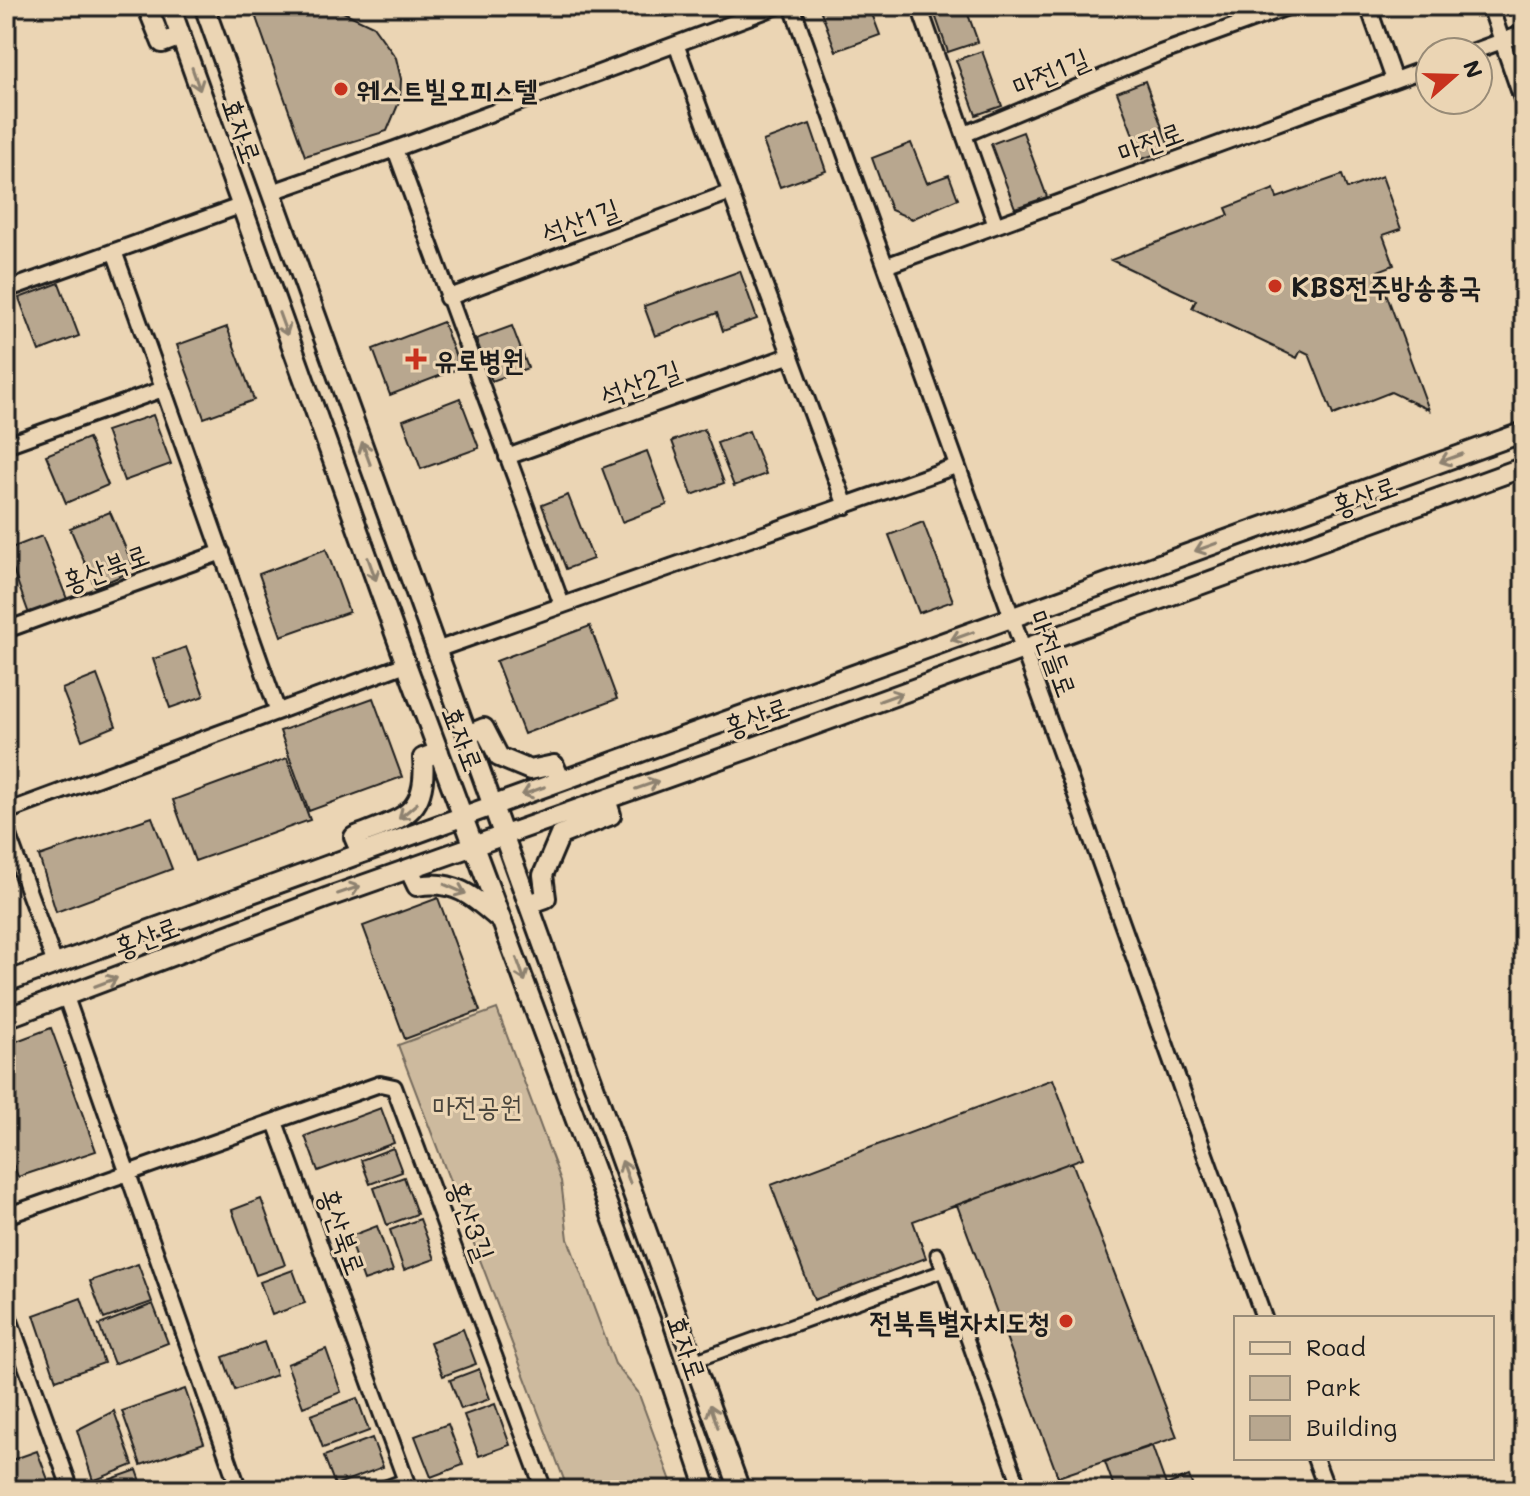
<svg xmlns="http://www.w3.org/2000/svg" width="1530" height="1496" viewBox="0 0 1530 1496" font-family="Mali,'Poor Story',sans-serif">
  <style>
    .green { fill: #cdba9e; stroke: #746b5d; stroke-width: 2 }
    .building { fill: #b8a78f; stroke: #1c1c1c; stroke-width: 2 }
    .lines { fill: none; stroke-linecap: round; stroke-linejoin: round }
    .pedestrian-casing { stroke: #1c1c1c; stroke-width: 17 }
    .minor-casing { stroke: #1c1c1c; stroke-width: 20 }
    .tertiary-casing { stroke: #1c1c1c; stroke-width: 24 }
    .pedestrian { stroke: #ebd5b4; stroke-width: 11 }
    .minor { stroke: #ebd5b4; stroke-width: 14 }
    .tertiary { stroke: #ebd5b4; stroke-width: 18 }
    .oneway { stroke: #8e8270 }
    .poi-dot { fill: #c8321e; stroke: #ebd5b4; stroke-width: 3 }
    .labels { text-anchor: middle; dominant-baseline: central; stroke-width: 6; stroke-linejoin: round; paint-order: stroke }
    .street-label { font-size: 28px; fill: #1c1c1c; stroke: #ebd5b4 }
    .poi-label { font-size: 28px; font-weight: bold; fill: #1c1c1c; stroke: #ebd5b4; text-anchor: start }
    .park-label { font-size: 28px; fill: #48443c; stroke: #ebd5b4 }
  </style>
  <rect width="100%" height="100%" fill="#ebd5b4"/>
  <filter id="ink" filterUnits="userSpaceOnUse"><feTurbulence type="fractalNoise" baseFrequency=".0125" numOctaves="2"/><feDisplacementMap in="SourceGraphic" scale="16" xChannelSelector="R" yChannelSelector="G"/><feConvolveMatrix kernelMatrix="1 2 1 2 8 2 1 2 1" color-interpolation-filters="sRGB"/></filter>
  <g filter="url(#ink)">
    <path class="green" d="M497 1009 561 1181 568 1239 615 1364 638 1392 671 1481 669 1490H568L398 1045Z"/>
    <path class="building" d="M252 6H339L341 11 373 26 396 58 401 79 400 100 387 131 305 156Z
      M663 6H697L667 17Z
      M828 6H869L880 35 836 51 820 9Z
      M932 6H965L978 42 948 52Z
      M982 51 1002 106 976 115 956 60Z
      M1145 81 1170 149 1142 159 1117 92Z
      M810 124 826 171 780 187 763 141Z
      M1023 132 1047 197 1015 208 991 144Z
      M911 143 927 183 949 175 958 199 912 219 891 210 872 158Z
      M1342 175 1347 189 1382 176 1401 229 1383 235 1394 265 1378 271 1429 410 1391 392 1333 415 1309 354 1301 350 1297 358 1192 308 1196 300 1111 260 1229 215 1226 208 1274 189 1277 198Z
      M740 271 757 319 723 331 717 313 655 336 644 306Z
      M59 283 79 336 39 351 19 298Z
      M443 322 460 368 390 395 373 349Z
      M512 326 528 368 492 381 476 339Z
      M227 327 254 400 204 418 177 345Z
      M460 398 479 448 421 469 403 420Z
      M153 415 171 464 124 481 106 431Z
      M704 429 724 483 692 495 672 441Z
      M749 431 766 474 734 486 717 443Z
      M88 438 108 485 66 503 46 455Z
      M647 451 667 505 622 522 602 468Z
      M568 495 593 559 566 569 542 505Z
      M110 512 135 570 95 587 70 528Z
      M923 522 953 601 919 613 889 535Z
      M42 536 67 599 29 614 6 550Z
      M326 549 349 612 281 636 259 574Z
      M590 626 617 699 524 734 496 661Z
      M186 647 204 696 170 708 153 659Z
      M97 675 116 726 82 740 62 689Z
      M373 698 402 777 309 811 280 731Z
      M287 758 310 820 195 861 173 800Z
      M152 817 172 869 56 912 39 856Z
      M438 898 480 1011 405 1039 363 926Z
      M51 1028 96 1151 18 1177 6 1146V1045Z
      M1053 1079 1083 1158 913 1221 926 1258 814 1300 771 1185Z
      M381 1108 394 1143 318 1171 305 1136Z
      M393 1148 402 1172 370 1184 361 1160Z
      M1072 1162 1177 1437 1058 1477 957 1205Z
      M404 1177 417 1214 387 1225 374 1188Z
      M261 1199 285 1265 256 1275 232 1210Z
      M420 1219 435 1259 404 1270 390 1230Z
      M377 1226 393 1271 364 1281 348 1237Z
      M138 1264 152 1302 104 1319 90 1281Z
      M293 1270 305 1303 272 1315 260 1282Z
      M81 1298 104 1363 56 1380 34 1315Z
      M153 1304 168 1343 114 1364 99 1325Z
      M463 1329 476 1364 443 1376 430 1342Z
      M264 1342 276 1375 235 1390 223 1357Z
      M326 1349 341 1392 303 1407 287 1364Z
      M479 1369 490 1399 461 1409 450 1380Z
      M185 1389 204 1443 141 1465 122 1411Z
      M357 1398 369 1431 323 1448 311 1415Z
      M495 1404 510 1445 479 1456 464 1415Z
      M114 1411 133 1465 93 1481 77 1430Z
      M448 1424 463 1465 431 1477 415 1436Z
      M372 1438 383 1467 335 1485 324 1456Z
      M1152 1446 1166 1485 1153 1490H1115L1105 1462Z
      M37 1451 52 1490H6V1462Z
      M137 1470 144 1490H96L94 1485Z
      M1189 1476 1194 1490H1153L1166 1485Z"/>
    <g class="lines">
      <defs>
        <path id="pedestrian" d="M937 1254 1021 1490
          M694 1361 943 1271"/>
        <path id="minor" d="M792 6 1264 1318
          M919 6 995 223
          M1368 6 1394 80
          M1490 6 1524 105
          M676 44 846 506
          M1472 52 1524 33
          M965 134 1155 55 1290 6
          M395 149 562 605
          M272 192 395 149 778 6
          M114 251 277 709
          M888 265 1430 67
          M6 290 240 206
          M447 298 731 192
          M6 445 163 389
          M507 457 791 355
          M6 630 222 552
          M436 650 956 466
          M6 812 406 664
          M6 830 55 964
          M66 997 239 1490
          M275 1122 406 1481 382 1490
          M6 1216 380 1084 394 1087 544 1490
          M6 1310 71 1490
          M1315 1458 1327 1490"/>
        <path id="tertiary" d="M147 6 162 43 181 36
          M170 6 406 664 651 1322 707 1490
          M204 6 740 1490
          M467 735 484 728 499 757 530 770 554 765 561 781
          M361 853 354 837C401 818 428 816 423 758L439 752
          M409 869 417 886C454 879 473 896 500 920
          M529 904 546 898 543 875 560 835 611 815 606 799
          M6 982 1524 432
          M6 1018 326 898 751 748 1524 467"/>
      </defs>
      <use href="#pedestrian" class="pedestrian-casing"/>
      <use href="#minor" class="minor-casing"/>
      <use href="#tertiary" class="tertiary-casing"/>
      <use href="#pedestrian" class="pedestrian"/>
      <use href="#minor" class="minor"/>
      <use href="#tertiary" class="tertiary"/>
    </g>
    <defs><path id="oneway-shaft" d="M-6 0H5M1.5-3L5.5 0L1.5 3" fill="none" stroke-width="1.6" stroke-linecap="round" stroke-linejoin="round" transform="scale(2)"/></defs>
    <g class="oneway">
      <use href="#oneway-shaft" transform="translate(196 79) rotate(71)"/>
      <use href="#oneway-shaft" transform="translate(283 324) rotate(70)"/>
      <use href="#oneway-shaft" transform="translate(366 453) rotate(-110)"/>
      <use href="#oneway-shaft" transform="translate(1451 458) rotate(160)"/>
      <use href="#oneway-shaft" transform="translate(1206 547) rotate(160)"/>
      <use href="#oneway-shaft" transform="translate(372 569) rotate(70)"/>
      <use href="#oneway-shaft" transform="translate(962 636) rotate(160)"/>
      <use href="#oneway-shaft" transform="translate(891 697) rotate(-20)"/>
      <use href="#oneway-shaft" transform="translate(647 785) rotate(-19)"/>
      <use href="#oneway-shaft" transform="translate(533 791) rotate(160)"/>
      <use href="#oneway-shaft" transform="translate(408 811) rotate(140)"/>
      <use href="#oneway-shaft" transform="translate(455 889) rotate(23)"/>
      <use href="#oneway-shaft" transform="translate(349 890) rotate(-19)"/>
      <use href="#oneway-shaft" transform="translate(521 970) rotate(70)"/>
      <use href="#oneway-shaft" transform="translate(106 982) rotate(-21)"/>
      <use href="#oneway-shaft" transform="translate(626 1172) rotate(-110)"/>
      <use href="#oneway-shaft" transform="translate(714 1416) rotate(-109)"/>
    </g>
  </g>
  <g class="poi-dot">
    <circle cx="341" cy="89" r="8"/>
    <circle cx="1275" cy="286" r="8"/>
    <path d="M412 347h8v8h8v8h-8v8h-8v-8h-8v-8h8z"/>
    <circle cx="1066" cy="1321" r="8"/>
  </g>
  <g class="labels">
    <g class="street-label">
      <text transform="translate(1050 71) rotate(-23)">마전1길</text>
      <text transform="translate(243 130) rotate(71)">효자로</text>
      <text transform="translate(1150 141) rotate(-20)">마전로</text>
      <text transform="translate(580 220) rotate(-20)">석산1길</text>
      <text transform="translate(640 382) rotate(-20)">석산2길</text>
      <text transform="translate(1364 495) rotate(-20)">홍산로</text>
      <text transform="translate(105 567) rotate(-20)">홍산북로</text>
      <text transform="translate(1054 653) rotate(70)">마전들로</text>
      <text transform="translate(756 716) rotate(-20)">홍산로</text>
      <text transform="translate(464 738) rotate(69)">효자로</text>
      <text transform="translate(146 936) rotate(-21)">홍산로</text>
      <text transform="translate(472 1220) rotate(69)">홍산3길</text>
      <text transform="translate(343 1231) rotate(70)">홍산북로</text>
      <text transform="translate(688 1347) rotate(71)">효자로</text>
    </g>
    <g class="poi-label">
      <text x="357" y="89">웨스트빌오피스텔</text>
      <text x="1291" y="286">KBS전주방송총국</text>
      <text x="434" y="359">유로병원</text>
      <text x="1050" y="1321" text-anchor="end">전북특별자치도청</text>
    </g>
    <g class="park-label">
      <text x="477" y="1105">마전공원</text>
    </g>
  </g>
  <rect width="1530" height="1496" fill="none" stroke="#ebd5b4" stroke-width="32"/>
  <rect x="16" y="16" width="1498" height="1464" fill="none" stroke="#1c1c1c" stroke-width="3" filter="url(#ink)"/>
  <rect x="1234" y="1316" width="260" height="144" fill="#ebd5b4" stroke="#988b77" stroke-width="2"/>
  <rect x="1250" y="1342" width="40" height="12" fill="#ebd5b4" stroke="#988b77" stroke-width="2"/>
  <text x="1306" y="1356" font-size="24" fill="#1c1c1c">Road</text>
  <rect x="1250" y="1376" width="40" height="24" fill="#cdba9e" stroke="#988b77" stroke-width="2"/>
  <text x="1306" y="1396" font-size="24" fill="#1c1c1c">Park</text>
  <rect x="1250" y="1416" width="40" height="24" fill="#b8a78f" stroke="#988b77" stroke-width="2"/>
  <text x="1306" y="1436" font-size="24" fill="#1c1c1c">Building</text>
  <g transform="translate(1454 76) rotate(70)"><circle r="38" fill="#ebd5b4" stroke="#988b77" stroke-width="2"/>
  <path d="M0-6L14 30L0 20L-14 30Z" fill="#c8321e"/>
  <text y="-12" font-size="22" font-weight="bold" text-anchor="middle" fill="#1c1c1c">N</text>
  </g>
</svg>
